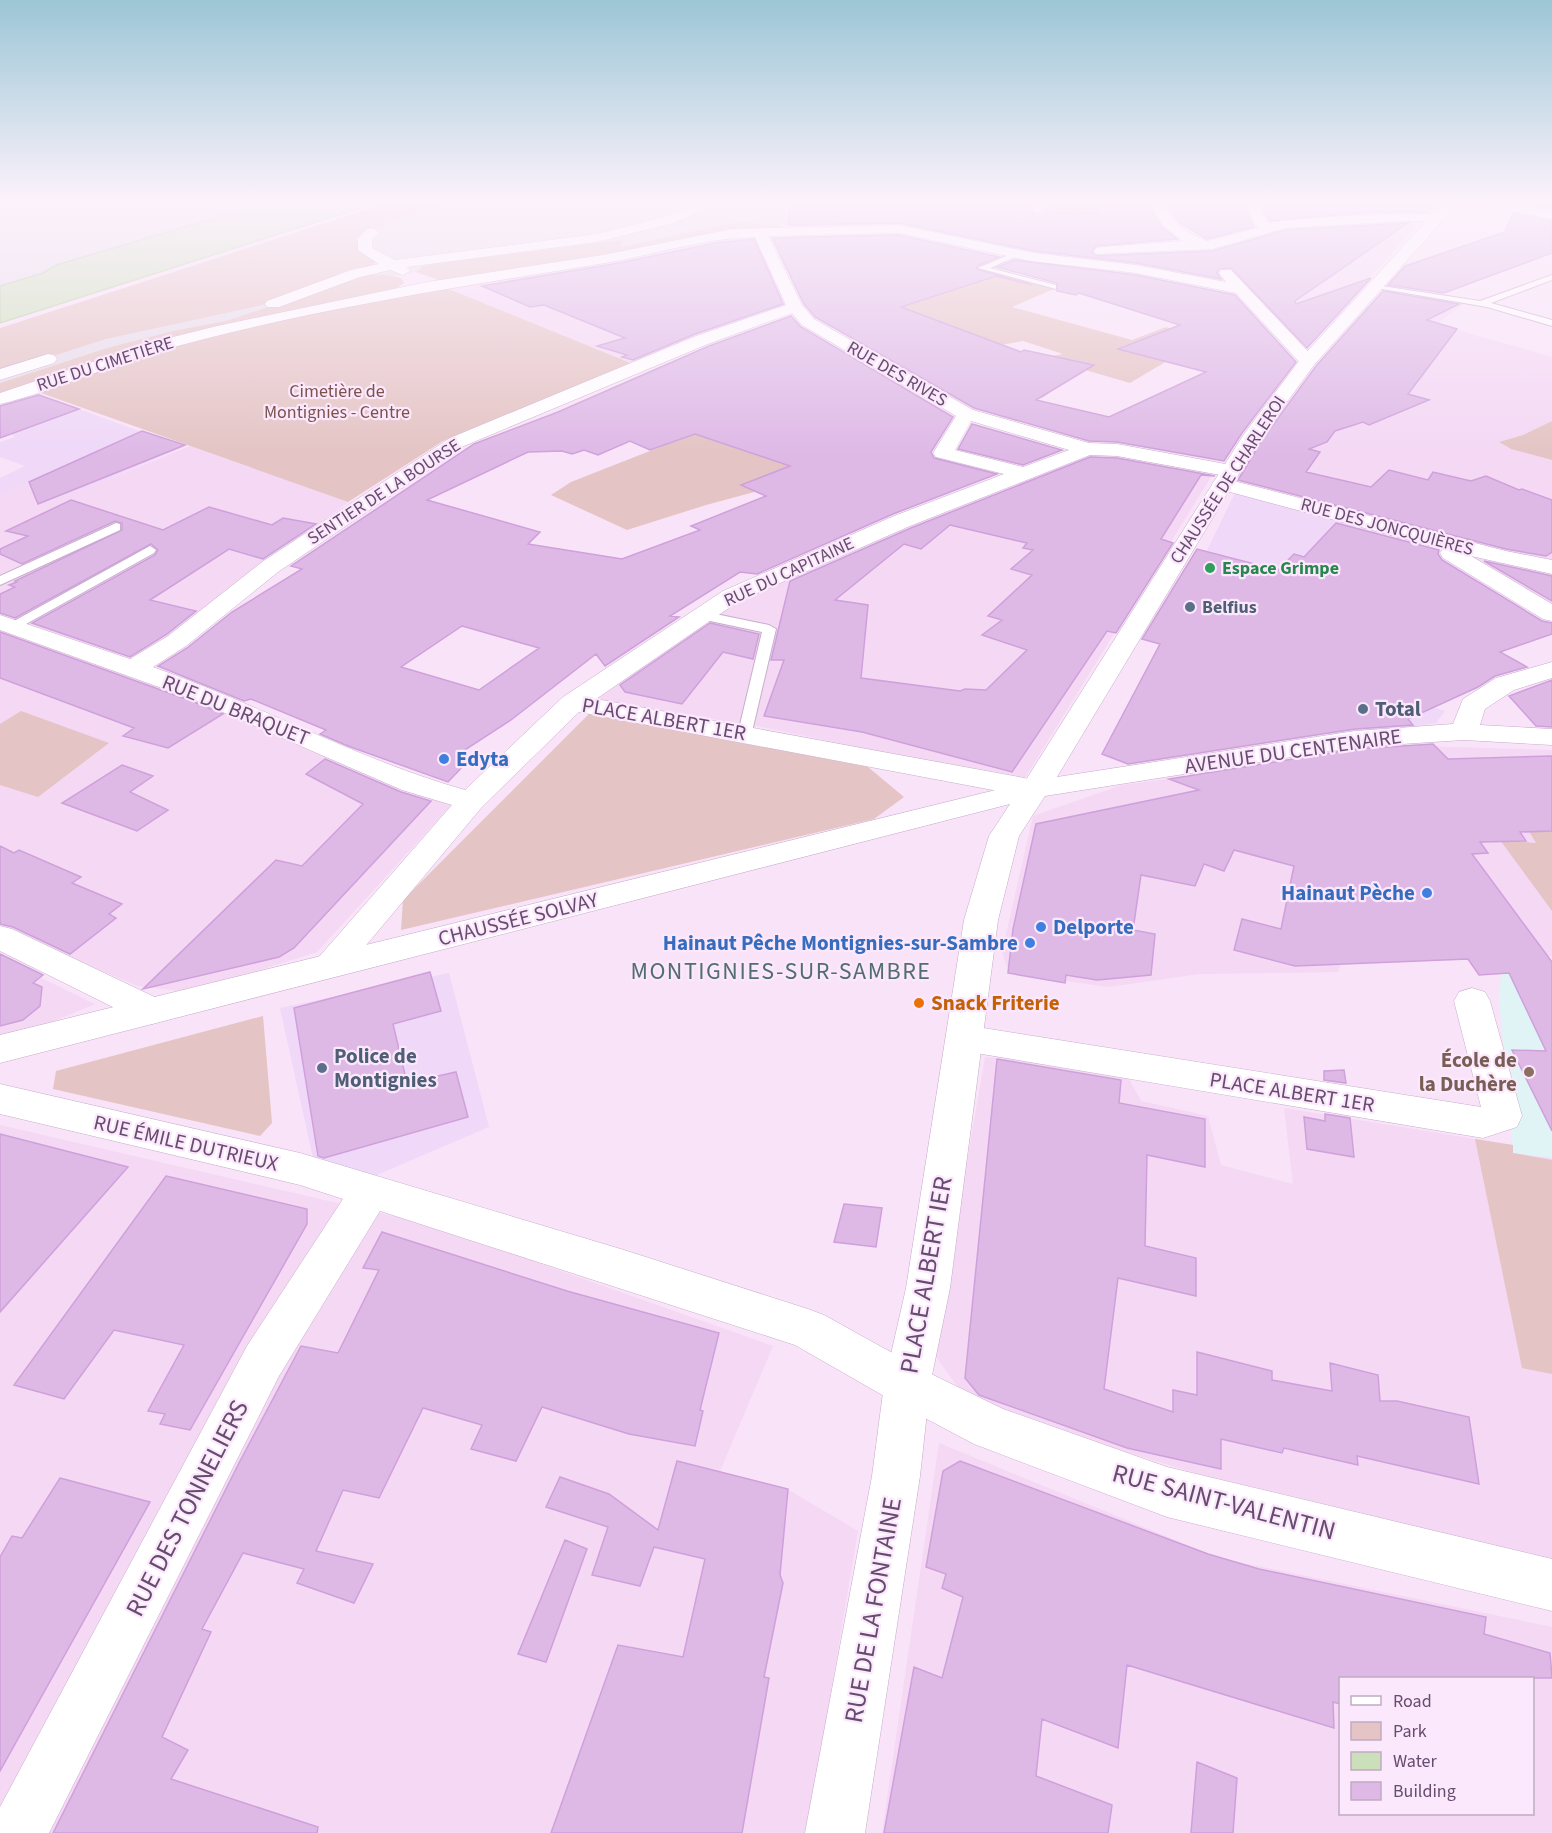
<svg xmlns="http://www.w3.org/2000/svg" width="1552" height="1833" viewBox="0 0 1552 1833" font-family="'Source Sans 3',sans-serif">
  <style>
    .residential { fill: #f4d8f4; fill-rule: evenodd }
    .commercial { fill: #efd8f8 }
    .industrial { fill: #e7dde9 }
    .education { fill: #e0f4f5 }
    .green { fill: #e4c4c4 }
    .water { fill: #cbe0ba; stroke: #b6d0a2; stroke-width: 1.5 }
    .building { fill: #deb9e6; stroke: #cfa0db; stroke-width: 1.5; fill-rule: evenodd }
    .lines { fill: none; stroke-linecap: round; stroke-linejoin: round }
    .lane-casing { stroke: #c7aecb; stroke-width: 2 }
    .street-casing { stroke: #c7aecb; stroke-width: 1 }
    .secondary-casing { stroke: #c6aacb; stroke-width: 1 }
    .lane { fill: #fff; fill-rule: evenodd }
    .street { fill: #fff; fill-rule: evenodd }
    .secondary { fill: #fff; fill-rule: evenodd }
    .leisure-dot { fill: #2e9e5b; stroke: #fce8fc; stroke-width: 2 }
    .service-dot { fill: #5c6f8a; stroke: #fce8fc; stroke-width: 2 }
    .shop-dot { fill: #3f7fe0; stroke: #fce8fc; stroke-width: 2 }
    .food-dot { fill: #e8710a; stroke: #fce8fc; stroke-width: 2 }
    .education-dot { fill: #8d6e63; stroke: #fce8fc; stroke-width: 2 }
    .labels { text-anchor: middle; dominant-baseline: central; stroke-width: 4.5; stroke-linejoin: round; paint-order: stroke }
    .far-street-label { font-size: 18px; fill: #664c6e; stroke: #fce8fc }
    .far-park-label { font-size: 18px; fill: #7d524c; stroke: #fce8fc }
    .far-leisure-label { font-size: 18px; font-weight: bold; fill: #27864d; stroke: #fce8fc; text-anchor: start }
    .far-service-label { font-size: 18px; font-weight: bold; fill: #4e5e75; stroke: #fce8fc; text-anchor: start }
    .service-label { font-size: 21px; font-weight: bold; fill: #4e5e75; stroke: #fce8fc; text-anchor: start }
    .street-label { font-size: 21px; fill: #664c6e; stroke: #fce8fc }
    .shop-label { font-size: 21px; font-weight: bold; fill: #366cbe; stroke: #fce8fc; text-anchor: start }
    .food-label { font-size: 21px; font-weight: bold; fill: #c56008; stroke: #fce8fc; text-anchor: start }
    .education-label { font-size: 21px; font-weight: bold; fill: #785e54; stroke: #fce8fc; text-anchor: end }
    .quarter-label { font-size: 24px; letter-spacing: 1.5px; fill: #536e70; stroke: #fce8fc }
    .near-street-label { font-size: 26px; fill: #664c6e; stroke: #fce8fc }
  </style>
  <rect width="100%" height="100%" fill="#f9e3f8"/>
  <path class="residential" d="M1421 220 1312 342 1302 344 1289 335 1234 273 1224 258 1228 247 1287 227Z
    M757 235 795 306 633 364 444 287 687 242Z
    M1148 250 1210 256 1231 287 1046 257Z
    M1389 290 1464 304 1437 324 1552 357V421L1523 435 1499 442 1511 449 1552 460V566L1234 481 1311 372Z
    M190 446 348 502 145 658 135 659 0 615V495L40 477 85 489Z
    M1088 454 1133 456 1214 472 1023 781 762 727 595 700 687 633 771 578Z
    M1453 548 1552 569V611Z
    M0 625 214 705 454 802 317 952 190 992 138 986 0 928Z
    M1420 746 1552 750V956L1341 964 1338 972 1199 974 1109 987 1009 973 1002 952 1033 816 1122 785Z
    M0 958 95 1004 32 1030 0 1037Z
    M985 1057 1125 1072 1141 1101 1208 1116 1221 1165 1293 1184 1284 1108 1513 1145V1153L1552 1158V1572L1384 1531 970 1404 934 1354Z
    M0 1125 428 1224 773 1346 720 1471 787 1489 858 1531 807 1833H0Z
    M939 1443 1219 1558 1552 1627V1833H882ZM1340 1678H1532V1814H1340Z"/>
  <path class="commercial" d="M35 393 183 447 85 489 40 477 0 495V478L25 466 0 457V442L15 437 9 433 0 418V405Z
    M1236 491 1420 543 1377 595 1196 573Z
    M1395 694 1445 711 1436 723 1328 740 1326 722Z
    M449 973 489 1127 351 1186 315 1167 280 1008Z"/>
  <path class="industrial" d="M0 200H276L56 265 43 273 0 286Z
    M397 200H966L808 207 781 226 741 221 620 247 433 278 416 272 381 279 382 289 107 348 0 383V329Z"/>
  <path class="education" d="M1552 970V1158L1513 1153 1499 999 1501 974Z"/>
  <path class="green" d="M397 200H459L392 221 355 238 377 261 368 267 267 304 106 339 0 373V328Z
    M966 200H1095L1099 219 1037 221 1047 202 808 207Z
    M741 221 781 226 784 230H743L521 272 442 281 416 272 423 266 446 262 623 240 621 247Z
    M979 268 1056 288 1012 307 1132 340 1166 327 1204 339 1130 383 1082 369 1042 398 1006 388 1052 356 1063 354 1023 341 1001 345 870 295Z
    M364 275H385L401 278 404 283 391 292 285 314 0 395V383L107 348 173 331 226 321Z
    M444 287 633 364 443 441 348 502 38 392 161 349 239 329Z
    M729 420 821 454 758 491 706 505 627 530 551 495 571 482Z
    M1552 421V460L1511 449 1499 442 1523 435Z
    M21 711 109 743 38 797 0 785V724Z
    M589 714 868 767 904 797 874 819 401 930 403 900Z
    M1527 828 1552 831V911L1500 840 1536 843Z
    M263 1016 272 1123 260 1136 53 1089 56 1071Z
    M1475 1139 1513 1145V1153L1552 1160V1374L1522 1368Z"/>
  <path class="water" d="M276 200H385L0 323V286L43 273 56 265Z"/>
  <path class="building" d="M790 200 1032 203 1033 213 1098 214 1095 205 1123 206 1118 200H1145L1161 226 1177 239 1096 246 1092 252 1096 256 1212 251 1286 230 1408 223 1295 301 1296 304 1371 278 1307 348 1231 268 1219 269 1217 273 1221 279 1136 263 1034 251 899 223 788 225Z
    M1162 200H1245L1248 215 1254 227 1207 239 1180 223Z
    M1261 200H1442L1425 212H1369L1270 221 1265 214Z
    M1519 200H1552V209L1518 202Z
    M1513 213 1552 221V253L1444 293 1388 285 1405 266 1505 232Z
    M899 235 999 257 977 266 976 269 1032 285 996 276 901 307 1021 352 1024 350 1094 365 1036 400 1109 417 1206 372 1118 349 1180 325 1079 293 1076 295 1057 291V283L997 267 1015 260 1136 275 1235 295 1296 362 1242 433 1224 461 1117 442 1089 441 974 408 815 317 804 304 772 238Z
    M754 239 783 304 695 334 633 360 622 357 627 355 597 346 625 338 544 305 530 307 482 286 619 263 716 243Z
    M1383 291 1459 304 1427 320 1457 329 1408 394 1429 400 1369 425 1363 422 1335 431 1327 442 1309 449 1320 452 1306 472 1371 487 1389 470 1428 480 1433 472 1471 481 1486 476 1519 490 1522 489 1552 500V552L1546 556 1506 549 1238 480 1262 440 1316 366Z
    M791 316 801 327 953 417 931 452 934 458 997 474 893 514 757 574 740 572 670 616 679 617 605 666 596 654 511 720 457 755 468 761 448 782 348 746 320 734 326 730 251 699 244 701 158 666 187 648 232 612 302 569 291 566 474 444 558 412 709 346ZM695 434 790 466 741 485 766 496 691 526 700 530 622 559 528 544 540 532 427 500 528 452 562 451 572 454 584 450 598 455 630 441 650 450ZM462 626 539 648 479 690 401 667Z
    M39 395 79 409 0 438V406Z
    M972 424 1062 450 1023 465 958 449Z
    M142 431 185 445 38 504 29 482Z
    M1090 457 1117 458 1215 476 1201 475 1161 539 1173 543 1116 633 1107 631 1012 772 862 732 764 716 784 660H771L790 581 911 528ZM950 525 1027 543 1023 548 1033 550 1011 569 1032 575 988 616 1002 620 982 635 1027 650 986 690 965 689 960 691 861 678 868 605 835 600 904 544 921 549Z
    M71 500 163 530 209 507 272 525 283 518 316 524 263 559 229 549 150 600 196 611 167 634 130 657 32 623 155 555 158 550 151 544 15 618 0 613V594L15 587 9 585 17 582 15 581 122 530V523L115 521 22 564 0 554V549L28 536 6 531Z
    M1336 523 1439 550 1438 554 1442 560 1542 621 1552 623V634L1500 652 1527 667 1495 676 1478 687 1408 719 1413 725 1355 729 1128 764 1102 754 1160 644 1142 639 1197 549 1278 570 1294 554 1304 557Z
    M1484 561 1552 576V601Z
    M710 623 759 634 753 659 723 652 682 704 625 692 620 685Z
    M0 632 194 702 223 714 168 748 123 736 134 728 0 678Z
    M1552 680V727L1536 726 1509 696Z
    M1433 744 1448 759 1552 756V831L1520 832 1526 841 1480 842 1488 853 1472 854 1552 962V1131L1512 1050 1546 1051 1509 973 1479 975 1468 959 1295 966 1234 950 1242 919 1281 929 1294 866 1234 850 1224 871 1204 864 1195 886 1141 875 1133 930 1155 934 1151 975 1097 980 1066 975 1065 983 1008 973 1013 929 1036 824 1199 790 1169 779 1355 749Z
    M325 759 401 792 431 801 294 948 279 957 143 989 276 860 302 866 363 804 306 774Z
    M122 765 153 776 130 792 168 810 137 831 62 803Z
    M0 846 14 853 19 850 81 877 72 883 122 904 109 914 116 918 70 954 13 927 0 924Z
    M0 954 43 975 33 983 42 987 40 1006 23 1020 0 1026Z
    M430 972 441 1011 393 1024 407 1083 456 1072 468 1117 324 1158 318 1156 294 1008Z
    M997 1059 1121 1080 1119 1103 1205 1119V1167L1147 1155 1145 1246 1196 1258V1296L1118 1278 1104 1389 1173 1412V1390L1197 1395V1352L1272 1371V1380L1332 1391 1330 1363 1378 1375 1380 1401H1397L1469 1417 1479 1484 1357 1456 1358 1465 1284 1448 1282 1453 1221 1439V1469L1127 1448 979 1395 965 1378Z
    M1344 1070 1346 1083 1324 1080V1071Z
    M1325 1114 1350 1118 1354 1157 1307 1149 1304 1117 1325 1121Z
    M0 1134 128 1167 0 1312Z
    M166 1176 307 1209V1224L190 1430 160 1424 165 1414 148 1411 184 1345 114 1330 64 1399 14 1385Z
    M844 1204 882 1208 876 1247 834 1242Z
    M382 1232 567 1291 719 1333 700 1410 703 1411 695 1446 629 1434 542 1407 516 1461 471 1449 482 1425 423 1408 379 1498 343 1490 316 1551 373 1564 354 1603 297 1583 304 1569 243 1553 202 1629 211 1632 162 1737 188 1750 171 1779 318 1827 317 1833H53L239 1463 301 1346 338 1353 379 1270 363 1268Z
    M677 1461 788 1489 780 1575 783 1583 764 1677 769 1678 742 1833H551L618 1645 683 1657 705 1559 654 1547 640 1586 592 1575 608 1527 546 1507 560 1477 609 1494 658 1530Z
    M960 1461 1208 1554 1259 1569 1486 1617 1484 1634 1550 1653 1552 1678H1341V1704L1333 1702 1334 1728 1127 1665 1118 1748 1042 1719 1036 1776 1112 1805 1108 1833H884L914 1667 942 1678 963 1597 942 1588 946 1574 926 1567 943 1471Z
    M60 1478 150 1502 0 1771V1557L12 1536 22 1538Z
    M565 1540 587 1549 546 1662 518 1654Z
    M1197 1762 1237 1778 1233 1833H1191Z"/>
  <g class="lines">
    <defs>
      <path id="lane" d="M1018 251 1025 253 990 268 1056 285V289L978 268Z
        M1552 275V280L1491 303 1552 320V326L1487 307 1371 287 1375 285 1480 301Z
        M116 523 120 524V530L0 585V576Z
        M150 546 156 550 154 553 17 629H7L5 626Z
        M701 611 769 625 776 629 751 736H741L738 733 762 632 696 618 694 615 696 612Z"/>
      <path id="street" d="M707 200H724L674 223 597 242 407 267 410 271 403 275 390 270 360 277 279 307H267L265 304 267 301 351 270 379 264 358 250V239L367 229 372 228 379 232 372 240V248L395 260 597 234 664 217Z
        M1147 200H1159L1178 225 1191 234 1207 241 1258 228 1250 215 1247 200H1259L1263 215 1269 223 1286 220C1309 219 1432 207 1444 218L1437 222 1405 221 1286 228 1212 249 1096 254 1094 251 1096 248 1101 247 1183 241 1163 225Z
        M1473 200H1497L1552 211V219L1479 204Z
        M899 225 1034 253 1136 265 1226 282 1219 273 1221 270H1231L1317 361 1314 365H1302L1236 293 1136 273 1031 261 899 233 768 236 802 305 814 319 973 410 1089 443 1117 444 1231 465 1238 467 1241 471 1238 475 1231 477 1117 456 1090 455 910 526 739 601 596 699 1035 780 1045 783 1050 789 1045 795 1035 798 579 712 482 807 342 974 330 978 318 974 313 966 318 958 452 805 402 790 195 700 0 630V615L130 659 168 636 262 562 450 438 696 336 786 305 755 237C702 238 651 256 599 264 453 288 306 310 163 350 108 365 56 391 0 404V393L149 343 217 326 427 282 603 255 732 229ZM792 313 802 325 956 416 933 453 936 457 1004 474 894 516 723 591 563 697 465 790C359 760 258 704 153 667L186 646 278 572 464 446 708 344ZM971 421 1069 450 1023 467 955 450Z
        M48 354 54 355 57 359 54 363 0 380V369Z
        M1222 478 1506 551 1552 560V574L1471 556 1552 604V621L1543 619 1443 558 1440 553 1443 549 1215 488 1212 484 1215 480Z
        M0 926 12 929 165 1002 170 1011 165 1020 152 1024 139 1020 0 951Z
        M1472 988 1485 992 1490 1001 1522 1116 1517 1127 1483 1138 964 1051 951 1048 946 1038 951 1028 964 1025 1481 1107 1454 1001 1459 992Z
        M0 1084 300 1153 624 1250 808 1309 824 1315 923 1370 1003 1409 1167 1467 1552 1559V1611L1167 1517 974 1444 891 1400 795 1345 380 1211 279 1376 49 1833H0V1807L247 1346 343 1199 300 1185 0 1114Z"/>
      <path id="secondary" d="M1451 200H1464L1442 221 1314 365 1260 439 1057 777 1355 731 1453 724 1463 699 1496 678 1552 662V678L1514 690 1485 709 1480 725 1552 729V745L1464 740 1355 747 1045 796 1019 836 998 920 950 1288 930 1385 920 1476 865 1833H805L872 1476 884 1385 906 1288 964 920 989 836 1010 804 0 1063V1035L1024 783 1244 434 1302 357 1432 215Z"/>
    </defs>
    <use href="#lane" class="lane-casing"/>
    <use href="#street" class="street-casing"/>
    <use href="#secondary" class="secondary-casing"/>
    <use href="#lane" class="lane"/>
    <use href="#street" class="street"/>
    <use href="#secondary" class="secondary"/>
  </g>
  <linearGradient id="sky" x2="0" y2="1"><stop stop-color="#9cc6d6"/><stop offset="0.44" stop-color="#fcf2fc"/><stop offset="1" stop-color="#fcf2fc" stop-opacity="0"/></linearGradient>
  <rect width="1552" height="456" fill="url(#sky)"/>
  <circle class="leisure-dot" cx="1210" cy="568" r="6"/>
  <g class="service-dot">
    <circle cx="1190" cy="607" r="6"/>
    <circle cx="1363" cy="709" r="6"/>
    <circle cx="322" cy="1068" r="6"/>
  </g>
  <g class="shop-dot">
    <circle cx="444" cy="759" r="6"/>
    <circle cx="1427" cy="893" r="6"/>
    <circle cx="1041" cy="927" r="6"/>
    <circle cx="1030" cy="943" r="6"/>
  </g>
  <circle class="food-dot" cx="919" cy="1003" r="6"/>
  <circle class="education-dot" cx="1529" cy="1072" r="6"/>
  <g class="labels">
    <g class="far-street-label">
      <text transform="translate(105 364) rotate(-18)">RUE DU CIMETIÈRE</text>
      <text transform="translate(897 374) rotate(30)">RUE DES RIVES</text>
      <text transform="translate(1228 480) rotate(-57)">CHAUSSÉE DE CHARLEROI</text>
      <text transform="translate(384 492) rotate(-33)">SENTIER DE LA BOURSE</text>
      <text transform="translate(1387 527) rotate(15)">RUE DES JONCQUIÈRES</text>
      <text transform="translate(789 572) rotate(-25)">RUE DU CAPITAINE</text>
    </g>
    <g class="far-park-label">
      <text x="337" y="391">Cimetière de<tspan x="337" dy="21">Montignies - Centre</tspan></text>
    </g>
    <g class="far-leisure-label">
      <text x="1222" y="568">Espace Grimpe</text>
    </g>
    <g class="far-service-label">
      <text x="1202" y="607">Belfius</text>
    </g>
    <g class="service-label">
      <text x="1375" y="709">Total</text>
      <text x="334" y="1056">Police de<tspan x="334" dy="24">Montignies</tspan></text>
    </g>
    <g class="street-label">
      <text transform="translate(236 710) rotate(22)">RUE DU BRAQUET</text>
      <text transform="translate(664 719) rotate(10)">PLACE ALBERT 1ER</text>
      <text transform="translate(1293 751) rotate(-8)">AVENUE DU CENTENAIRE</text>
      <text transform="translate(518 919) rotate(-14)">CHAUSSÉE SOLVAY</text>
      <text transform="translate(1292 1092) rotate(9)">PLACE ALBERT 1ER</text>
      <text transform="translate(186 1143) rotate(13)">RUE ÉMILE DUTRIEUX</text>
    </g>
    <g class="shop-label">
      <text x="456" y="759">Edyta</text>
      <text x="1415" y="893" text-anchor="end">Hainaut Pèche</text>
      <text x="1053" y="927">Delporte</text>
      <text x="1018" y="943" text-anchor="end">Hainaut Pêche Montignies-sur-Sambre</text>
    </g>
    <g class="food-label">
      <text x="931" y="1003">Snack Friterie</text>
    </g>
    <g class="education-label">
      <text x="1517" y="1060">École de<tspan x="1517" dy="24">la Duchère</tspan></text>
    </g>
    <g class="quarter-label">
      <text x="781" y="971">MONTIGNIES-SUR-SAMBRE</text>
    </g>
    <g class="near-street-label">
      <text transform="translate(926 1275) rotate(-80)">PLACE ALBERT IER</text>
      <text transform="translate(1224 1502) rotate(15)">RUE SAINT-VALENTIN</text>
      <text transform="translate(187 1508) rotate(-63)">RUE DES TONNELIERS</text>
      <text transform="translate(873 1610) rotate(-80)">RUE DE LA FONTAINE</text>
    </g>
  </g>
  <rect x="1339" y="1677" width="195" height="138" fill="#fce8fc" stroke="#c0aac3" stroke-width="1.5"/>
  <rect x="1351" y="1696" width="30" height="9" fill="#ffffff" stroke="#c0aac3" stroke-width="1.5"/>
  <text x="1393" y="1707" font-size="18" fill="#664c6e">Road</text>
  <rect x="1351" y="1722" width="30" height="18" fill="#e4c4c4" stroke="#c0aac3" stroke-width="1.5"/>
  <text x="1393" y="1737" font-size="18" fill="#664c6e">Park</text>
  <rect x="1351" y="1752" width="30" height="18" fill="#cbe0ba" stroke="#c0aac3" stroke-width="1.5"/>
  <text x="1393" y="1767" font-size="18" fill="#664c6e">Water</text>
  <rect x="1351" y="1782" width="30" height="18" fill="#deb9e6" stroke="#c0aac3" stroke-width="1.5"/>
  <text x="1393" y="1797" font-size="18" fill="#664c6e">Building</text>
</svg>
